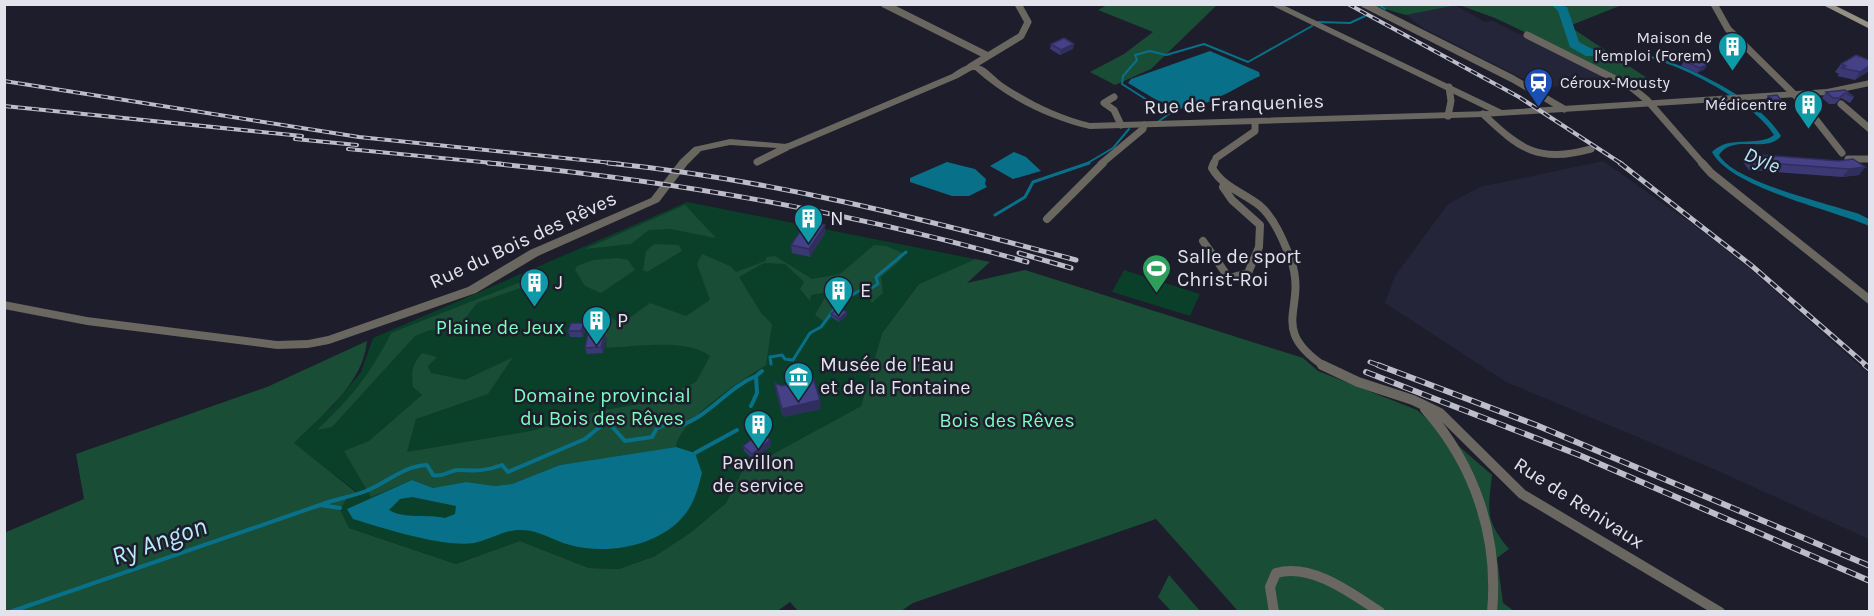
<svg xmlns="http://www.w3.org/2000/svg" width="1874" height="616" viewBox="0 0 1874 616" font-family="Karla,sans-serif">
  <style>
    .built { fill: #242539 }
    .green { fill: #0a3f29 }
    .forest { fill: #1a4d36 }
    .water { fill: #097089; fill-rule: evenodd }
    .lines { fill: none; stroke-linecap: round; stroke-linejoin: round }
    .stream-far2 { stroke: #097089; stroke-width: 2 }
    .stream-far1 { stroke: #097089; stroke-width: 3 }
    .stream { stroke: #097089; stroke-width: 4 }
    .river { fill: #097089; fill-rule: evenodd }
    .minor-far2 { stroke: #69675f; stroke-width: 7 }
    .minor-far1 { stroke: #69675f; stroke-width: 8 }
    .minor { stroke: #69675f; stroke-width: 10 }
    .tertiary { fill: #69675f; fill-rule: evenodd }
    .secondary { fill: #949084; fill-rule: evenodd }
    .rail-far2-casing { stroke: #bcbdc8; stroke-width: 4 }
    .rail-far1-casing { stroke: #bcbdc8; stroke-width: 5 }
    .rail-casing { stroke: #bcbdc8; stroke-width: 6 }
    .rail-far2 { stroke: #1d1d2b; stroke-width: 2; stroke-dasharray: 7; stroke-linecap: butt }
    .rail-far1 { stroke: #1d1d2b; stroke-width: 3; stroke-dasharray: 8; stroke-linecap: butt }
    .rail { stroke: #1d1d2b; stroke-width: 4; stroke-dasharray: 10; stroke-linecap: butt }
    .wall { fill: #3b3874 }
    .shaded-wall { fill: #302e5e }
    .building { fill: #454187; stroke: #302e5e; stroke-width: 1.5 }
    .labels { text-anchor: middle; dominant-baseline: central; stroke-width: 5; stroke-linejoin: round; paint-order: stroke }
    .far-poi-label { font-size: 16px; fill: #e2e3ed; stroke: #1d1d2b; text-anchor: end }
    .street-label { font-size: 20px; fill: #e2e3ed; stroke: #1d1d2b }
    .poi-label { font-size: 20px; fill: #e2e3ed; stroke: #1d1d2b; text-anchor: start }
    .park-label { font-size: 20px; fill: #7dfdc0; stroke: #1d1d2b }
    .water-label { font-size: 21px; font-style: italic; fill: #b7eafb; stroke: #1d1d2b }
    .near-water-label { font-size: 26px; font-style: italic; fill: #b7eafb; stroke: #1d1d2b }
  </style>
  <rect width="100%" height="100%" fill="#1d1d2b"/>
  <path class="built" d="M1455 5 1485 22 1493 21 1607 77 1543 89 1423 28 1406 15Z
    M1603 161 1698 228 1749 268 1869 374V539L1709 467 1506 382 1385 303 1395 276 1448 204 1480 187Z"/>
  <path class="green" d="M687 202 975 259 919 284 882 333 861 406 742 471 726 503 690 533 655 556 619 569 589 568 520 541 456 564 349 528 339 510 347 498 357 492 293 443 332 407 361 372 373 338Z
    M1124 270 1200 294 1190 316 1112 292Z"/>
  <path class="forest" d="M1107 5V4L1217 5 1151 69 1115 85 1090 72 1124 54 1153 32 1098 10Z
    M1371 5H1457L1406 15Z
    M1459 5H1622L1569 26 1653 82 1639 87 1495 18Z
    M685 205 716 238 670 229 649 230 631 244 585 249Z
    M654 244 679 245 682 251 647 272 643 270 646 251Z
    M874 245 886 246 903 253 901 260 881 277 883 293 872 303 862 286 823 321 815 315 828 292 811 295 810 301 800 289 804 282 785 264 764 263 739 277 761 313 772 324 766 365C743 379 679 420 676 447L560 465 512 484 495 486 466 482 433 488 412 480 371 497 344 451 369 441 422 395 413 387C411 372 412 365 422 353L437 357 428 366 431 373 465 380 513 357 488 394 416 419 407 452 531 431 599 411 656 401 696 382 710 356C687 338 635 347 606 348L607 338 591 333 583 317 608 315 621 324 650 303 686 316 710 300 697 264 702 254 730 266 736 272 765 261 767 257 775 256 812 279 840 274Z
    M618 258 628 260 635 270 601 293 585 286 575 270 577 266 593 260Z
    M975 259 990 262 967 283 1025 270 1303 358 1318 371 1417 410 1492 475C1488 512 1485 520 1509 549L1497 558 1503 603 1514 611H1238L1156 519 913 603 901 611H798L790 602 776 612 5 611 4 533 84 499 76 454 267 387 367 341C363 384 323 414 294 443L357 493 347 498 340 510 349 528 456 564 520 541 589 568 619 569 655 556 690 533 726 503 742 471 861 406 882 333 919 284Z
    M536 276 541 281 477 303 457 329 430 330 415 336 332 427 317 430C351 398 370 375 391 333Z
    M1169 575 1200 611H1171L1158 597Z"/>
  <path class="water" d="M1580 46C1595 57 1616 48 1634 52 1677 59 1760 98 1781 136 1767 154 1733 133 1719 155 1734 182 1826 203 1859 214L1869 219V226C1830 209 1731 188 1712 152 1730 134 1757 148 1774 135 1753 100 1667 56 1626 53 1607 51 1595 58 1576 50Z
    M1210 51 1259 72 1260 76C1240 85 1200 112 1178 108 1160 104 1144 92 1128 83L1131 79Z
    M1014 152 1026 157 1041 171 1013 179 990 166Z
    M947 162 975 169 986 179 985 184 987 187 969 196H952L910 182V178Z
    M676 447 695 453 702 473C699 484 696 497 690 507 668 545 609 556 570 545 554 541 539 530 522 530 505 529 490 540 474 543 445 548 382 528 353 519L347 509 412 480 433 488 466 482 495 486 512 484 560 465ZM412 497 456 506 455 514 445 518C428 514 403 519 389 510L400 499Z"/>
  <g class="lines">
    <path class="stream-far2" d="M1378 4 1385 9
      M1318 22 1350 23 1365 16
      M1159 121 1169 114 1122 84 1123 76 1137 60 1135 55 1150 51 1166 55 1204 44 1248 62 1312 26
      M1086 164 1113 148 1129 129"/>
    <path class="stream-far1" d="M995 215 1025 197 1033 182 1089 163
      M771 364 770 357 782 355 785 359 793 360 810 333 821 327 839 303 862 289H870L878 284 876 277 906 252"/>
    <path class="stream" d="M751 406 757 393 756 376 762 371
      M695 453 737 430
      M320 505C335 499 351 497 366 491 387 483 403 466 427 465L433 475C444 478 450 469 460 470 475 471 487 471 502 465L508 472 585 439 607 421 625 441 652 437 657 428 673 422 679 426C710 416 727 388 756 376
      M10 612 320 505 340 508"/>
    <path class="river" d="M1551 4 1567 7 1579 42 1592 49 1601 50V56H1586L1570 47 1558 11Z"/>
    <path class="minor-far2" d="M884 4 986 55
      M1364 4 1513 79 1564 109
      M1714 4 1728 29 1802 102 1842 153
      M1527 35 1631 87 1647 100 1703 164
      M970 67 1021 36 1028 22 1018 4
      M1114 97 1104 103 1114 110 1121 125
      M1841 104 1870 129
      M1483 114C1521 150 1538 163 1591 149
      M1448 116 1451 101 1449 87
      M1848 159H1870
      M757 162 787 147
      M1101 164 1143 129 1144 125
      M1214 164 1216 158 1255 131V122"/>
    <path class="minor-far1" d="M1214 163 1212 168C1223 187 1242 192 1259 205 1274 217 1284 242 1291 260 1308 309 1267 327 1324 366
      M1702 163 1711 173 1870 300
      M1047 219 1103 163
      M1203 241 1229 278 1248 273 1259 247 1260 225 1232 200 1223 187 1225 184"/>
    <path class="minor" d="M1322 365 1358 382 1413 400 1440 413 1522 494 1720 612
      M1425 409C1475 465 1499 537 1492 612
      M1274 612 1270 587 1276 573C1312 563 1351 593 1380 612"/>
    <path class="tertiary" d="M1269 4H1281L1502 110 1827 89 1870 80V86L1827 95 1483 117 1090 129C1049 120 1007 99 975 70H972L958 78 791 149 730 145 701 151 688 164 659 202 538 256 476 293 329 344 308 348 277 349 87 325 4 309V301L87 317 277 341 308 340 328 336 468 287 530 250 651 198 680 160 694 147 730 139 786 144 952 74C960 69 967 63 978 65 987 67 996 79 1004 84 1030 101 1060 116 1090 123L1489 111Z"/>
    <path class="secondary" d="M1821 4H1832L1870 23V29Z"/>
    <defs>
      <path id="rail-far2" d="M1348 4 1519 97 1622 164
        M4 81 359 137 622 164
        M4 106 302 136
        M295 139 357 145
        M348 149 503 164"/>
      <path id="rail-far1" d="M488 163C674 181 847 211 1027 262
        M608 163C768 179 920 218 1076 260
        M1620 163 1752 266 1867 366
        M1019 253 1071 268
        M1370 362 1381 366"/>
      <path id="rail" d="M1378 365 1536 425 1870 566
        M1865 365 1870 369
        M1366 372 1579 455 1870 581"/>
    </defs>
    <use href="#rail-far2" class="rail-far2-casing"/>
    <use href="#rail-far1" class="rail-far1-casing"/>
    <use href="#rail" class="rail-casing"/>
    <use href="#rail-far2" class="rail-far2"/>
    <use href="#rail-far1" class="rail-far1"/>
    <use href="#rail" class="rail"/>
  </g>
  <path class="wall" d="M1051 44 1073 49 1060 55 1050 49Z
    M1869 60V71L1855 80 1837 76 1839 74 1835 72 1841 64Z
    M1684 61 1705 69 1697 73 1681 66Z
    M1845 90 1854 97 1850 103 1841 98 1835 104H1829L1822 98 1826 92Z
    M1768 96 1785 105 1781 110 1771 109 1765 101Z
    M1749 154 1865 167 1859 175 1842 177 1749 170 1743 162Z
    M825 225V233L810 257 792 253 791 245Z
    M831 314 847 315 839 322 831 317Z
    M586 329 583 337H570L568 331Z
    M606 339 603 353 587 354 585 348Z
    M775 383 821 409 783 417 776 392Z
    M770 440 771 446 753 459 744 451 743 446Z"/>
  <path class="shaded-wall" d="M1074 44 1073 49 1060 55 1061 50Z
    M1708 64 1705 69 1697 73 1700 68Z
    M1869 66V71L1855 80 1860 72Z
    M1865 167 1859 175 1842 177 1849 169Z
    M825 225V233L810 257 809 249Z
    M847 312V315L839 322V319Z
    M584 323 586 329 583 337 581 331Z
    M605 333 606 339 603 353 601 347Z
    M820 400 821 409 783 417 782 409Z
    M770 440 771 446 753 459 752 454Z"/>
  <path class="building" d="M1064 38 1074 44 1061 50 1051 44Z
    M1856 55 1869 60V66L1860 72 1842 68 1846 66 1841 64Z
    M1692 57 1708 64 1700 68 1684 61Z
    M1845 90 1854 97 1845 93 1839 98H1833L1826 92Z
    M1777 95 1785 105 1774 104 1768 96Z
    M1749 154 1839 161 1853 159 1865 167 1849 169 1755 162Z
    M807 221 825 225 809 249 791 245Z
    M839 307 847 312 839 319 831 314Z
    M571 323H584L581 331H568Z
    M588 333H605L601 347 585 348Z
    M813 378 820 400 782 409 775 383 782 386Z
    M761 432 770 440 752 454 743 446Z"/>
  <defs>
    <symbol id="building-pin" viewBox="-11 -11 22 30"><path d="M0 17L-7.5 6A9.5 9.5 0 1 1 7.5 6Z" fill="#0f9aa8" stroke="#1d1d2b"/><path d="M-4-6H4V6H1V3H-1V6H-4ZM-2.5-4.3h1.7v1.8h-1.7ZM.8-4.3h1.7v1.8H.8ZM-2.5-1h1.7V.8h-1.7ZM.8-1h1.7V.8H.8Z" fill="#fff"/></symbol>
    <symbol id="station-pin" viewBox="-11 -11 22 30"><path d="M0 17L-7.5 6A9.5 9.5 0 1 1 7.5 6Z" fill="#1a4fb4" stroke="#1d1d2b"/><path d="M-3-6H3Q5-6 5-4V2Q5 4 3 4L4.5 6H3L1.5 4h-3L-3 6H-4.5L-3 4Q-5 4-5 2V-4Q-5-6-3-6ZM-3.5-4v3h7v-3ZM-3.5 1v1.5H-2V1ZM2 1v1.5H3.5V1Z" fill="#fff"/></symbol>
    <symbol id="stadium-pin" viewBox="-11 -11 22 30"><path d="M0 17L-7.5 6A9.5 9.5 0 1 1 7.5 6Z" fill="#2e9e5b" stroke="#1d1d2b"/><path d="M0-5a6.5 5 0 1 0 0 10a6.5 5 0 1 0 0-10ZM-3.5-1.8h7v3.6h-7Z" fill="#fff"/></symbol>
    <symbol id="museum-pin" viewBox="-11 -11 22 30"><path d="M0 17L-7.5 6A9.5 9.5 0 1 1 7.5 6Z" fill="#0f9aa8" stroke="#1d1d2b"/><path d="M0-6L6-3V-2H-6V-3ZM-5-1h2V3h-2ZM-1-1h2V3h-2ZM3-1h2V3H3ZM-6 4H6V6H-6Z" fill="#fff"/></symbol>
  </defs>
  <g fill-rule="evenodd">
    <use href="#building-pin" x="1716" y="30" width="33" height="45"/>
    <use href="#station-pin" x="1522" y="66" width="33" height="45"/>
    <use href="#building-pin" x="1792" y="88" width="33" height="45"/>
    <use href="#building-pin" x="792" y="202" width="33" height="45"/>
    <use href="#stadium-pin" x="1140" y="252" width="33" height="45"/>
    <use href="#building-pin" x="518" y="266" width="33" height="45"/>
    <use href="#building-pin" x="822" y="274" width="33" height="45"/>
    <use href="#building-pin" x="580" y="304" width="33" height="45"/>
    <use href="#museum-pin" x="782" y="360" width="33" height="45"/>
    <use href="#building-pin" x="742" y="408" width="33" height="45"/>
  </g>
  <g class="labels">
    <g class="far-poi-label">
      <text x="1712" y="37">Maison de<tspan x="1712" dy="18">l'emploi (Forem)</tspan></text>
      <text x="1560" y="82" text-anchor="start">Céroux-Mousty</text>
      <text x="1787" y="104">Médicentre</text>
    </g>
    <g class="street-label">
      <text transform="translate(1234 104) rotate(-2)">Rue de Franquenies</text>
      <text transform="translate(523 240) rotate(-25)">Rue du Bois des Rêves</text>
      <text transform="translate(1579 503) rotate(33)">Rue de Renivaux</text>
    </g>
    <g class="poi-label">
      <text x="830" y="218">N</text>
      <text x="1177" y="256">Salle de sport<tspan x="1177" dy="23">Christ-Roi</tspan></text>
      <text x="555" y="282">J</text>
      <text x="860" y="290">E</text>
      <text x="617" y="320">P</text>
      <text x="820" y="364">Musée de l'Eau<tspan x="820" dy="23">et de la Fontaine</tspan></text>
      <text x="758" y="462" text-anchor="middle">Pavillon<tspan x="758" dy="23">de service</tspan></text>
    </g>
    <g class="park-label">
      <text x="500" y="327">Plaine de Jeux</text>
      <text x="602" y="395">Domaine provincial<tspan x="602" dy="23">du Bois des Rêves</tspan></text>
      <text x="1007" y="420">Bois des Rêves</text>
    </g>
    <g class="water-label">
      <text transform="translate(1762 160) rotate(23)">Dyle</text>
    </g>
    <g class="near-water-label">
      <text transform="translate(159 541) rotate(-19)">Ry Angon</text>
    </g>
  </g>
  <rect width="1874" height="616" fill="none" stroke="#e2e3ed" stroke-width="12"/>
</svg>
